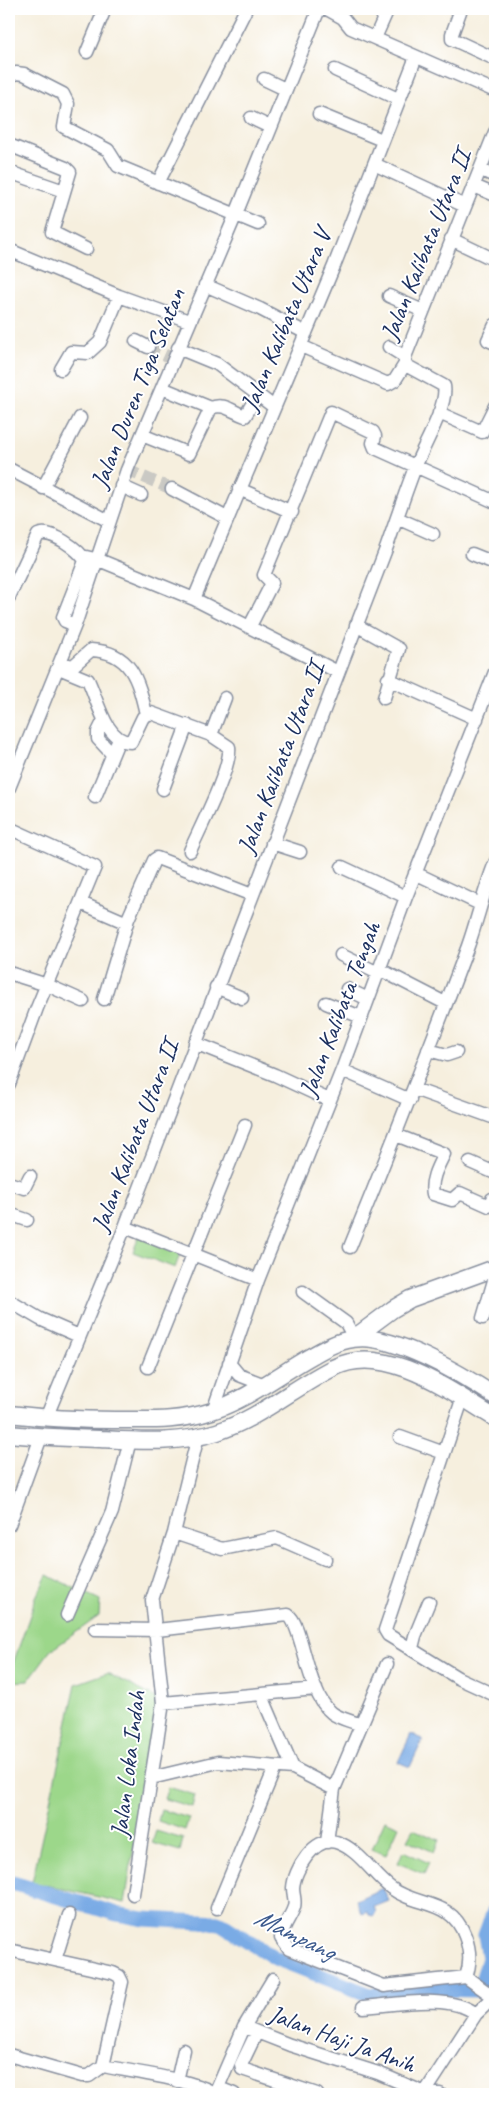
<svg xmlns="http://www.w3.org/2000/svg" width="504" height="2103" viewBox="0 0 504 2103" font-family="Caveat,sans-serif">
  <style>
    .green { fill: #9cd78a; stroke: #5c8374 }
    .water { fill: #7aabe5; stroke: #4a6da2 }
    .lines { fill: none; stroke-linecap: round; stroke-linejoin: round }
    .river { stroke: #7aabe5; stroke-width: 15 }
    .minor-tunnel { stroke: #cac9c4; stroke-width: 12; stroke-dasharray: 12 6; stroke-linecap: butt }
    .minor-casing { stroke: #888f9e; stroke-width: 15 }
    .major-casing { stroke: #888f9e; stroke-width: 19 }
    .minor { stroke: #fff; stroke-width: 12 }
    .major { stroke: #fff; stroke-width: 16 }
    .labels { text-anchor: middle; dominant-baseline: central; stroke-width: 4; stroke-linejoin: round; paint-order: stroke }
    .street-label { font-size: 25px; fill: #1b2f5e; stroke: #fff }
    .water-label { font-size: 26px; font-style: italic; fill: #3c5a8d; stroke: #fff }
  </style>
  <rect width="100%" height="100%" fill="#fff"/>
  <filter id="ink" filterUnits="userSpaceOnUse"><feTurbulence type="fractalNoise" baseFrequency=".02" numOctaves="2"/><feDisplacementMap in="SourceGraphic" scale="10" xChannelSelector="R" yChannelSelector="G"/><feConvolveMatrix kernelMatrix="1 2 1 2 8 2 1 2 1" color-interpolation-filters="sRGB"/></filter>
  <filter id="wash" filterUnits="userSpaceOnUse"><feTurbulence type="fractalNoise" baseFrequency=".0096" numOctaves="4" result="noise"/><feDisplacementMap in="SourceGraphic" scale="20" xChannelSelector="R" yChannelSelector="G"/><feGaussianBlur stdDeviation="1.12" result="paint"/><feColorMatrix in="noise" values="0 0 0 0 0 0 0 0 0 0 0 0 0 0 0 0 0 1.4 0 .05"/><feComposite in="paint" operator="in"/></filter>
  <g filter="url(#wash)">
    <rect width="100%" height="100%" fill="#f6efde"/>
    <path class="green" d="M139 1236 181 1252 175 1268 133 1252Z
      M47 1575 100 1600 99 1616 50 1651 28 1681 9 1682V1675L36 1598Z
      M107 1673 158 1699 125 1903 32 1882 76 1684Z
      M168 1787 195 1795 192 1807 164 1799Z
      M161 1810 189 1818 185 1830 158 1821Z
      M385 1820 399 1826 386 1855 372 1849Z
      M413 1829 439 1840 434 1852 407 1840Z
      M156 1831 183 1839 180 1851 152 1843Z
      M403 1851 429 1863 424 1874 398 1863Z"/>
    <path class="water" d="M411 1734 423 1739 410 1767 398 1762Z
      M383 1888 389 1901 374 1907 376 1912 373 1916 368 1915 367 1911 362 1913 356 1900Z"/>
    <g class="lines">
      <path class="river" d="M9 1882 117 1914 144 1919 220 1923 275 1958 370 1995 398 1993 415 1989 479 1990 489 1958 485 1935 495 1908"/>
    </g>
  </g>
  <g filter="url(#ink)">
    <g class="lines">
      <path class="minor-tunnel" d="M148 347 170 357
        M127 470 172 489"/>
      <defs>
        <path id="minor" d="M327 9 343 18 351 28 495 91
          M461 9 452 34V39L495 59
          M375 38 388 9
          M87 52 105 9
          M335 70 398 99
          M9 77 16 73 24 74 63 94 68 104 64 127 108 150 118 166 258 224
          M264 79 285 89
          M319 114 382 140
          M251 118 270 127
          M9 145 66 168 70 172 52 232 86 249
          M374 164 465 206
          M481 170 495 176
          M9 172 64 191
          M158 183 246 9
          M474 186 495 195
          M451 239 495 260
          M9 250 119 296 189 321
          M205 285 260 309 306 333
          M389 296 423 311
          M495 325 488 340 495 343
          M136 341 148 347
          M301 346 388 384 395 380 405 364
          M389 347 405 357
          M178 348 217 364 274 407
          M61 369 71 352 88 353 100 342 119 296
          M162 388 211 408
          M439 413 482 432 495 406
          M142 435 189 454 211 408C223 402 233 412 245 416L257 396
          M9 469 109 521
          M121 486 141 495
          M43 488 80 418
          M172 489 227 518
          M239 489 292 512
          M397 518 433 534
          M472 554 492 562 495 560
          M82 556 99 560 194 599 338 672
          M9 597 38 535C51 529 80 550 85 561L63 617 65 621 75 625
          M194 599 334 266 416 57
          M356 625 399 649 384 698
          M250 626 272 583 264 575 331 412 373 432 375 436 373 443 375 448 495 502
          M61 663 73 666 91 650C131 652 138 679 146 714
          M59 668 88 680C97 697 105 742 131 742L143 717 151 713 211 735 229 747C232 767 199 830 190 851
          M388 679 477 719
          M104 720 98 732V739L112 754
          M211 735 225 698
          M9 788 75 625 127 470 236 214 319 9
          M163 789 187 725
          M95 797 119 739
          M9 828 95 867 37 1008 9 1084
          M272 843 300 852
          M342 867 406 897
          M415 873 480 904
          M81 903 127 923
          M341 955 378 973
          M379 969 445 1003
          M9 973 47 985 83 1001
          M216 987 242 998
          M347 989 368 999
          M104 999 128 919 154 860 157 858 252 895
          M326 1003 361 1017
          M195 1043 275 1075 329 1100
          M428 1050 447 1055 456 1052
          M342 1070 410 1100
          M414 1089 495 1118
          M396 1135 444 1154C438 1166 430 1180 433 1194L452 1200 460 1193 489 1206 492 1199 495 1200
          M470 1162 495 1173
          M9 1183 24 1188 30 1176
          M9 1214 27 1220
          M125 1227 258 1280
          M350 1247C391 1147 430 1047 468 946 478 918 484 890 495 863
          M303 1292 346 1323 354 1338
          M9 1301 40 1319 79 1336
          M483 1318 495 1277
          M229 1363 239 1375 265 1385
          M148 1367 245 1125
          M463 1397 385 1630 388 1635 458 1678 495 1695
          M213 1411 258 1280 342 1070 406 897 495 672
          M46 1418 125 1227 386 549C396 521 405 493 416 465 423 447 448 405 444 386L409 367 405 364V357L495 132
          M400 1437 444 1453
          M9 1525 41 1437
          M174 1533 222 1549 277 1538 325 1559
          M67 1615 112 1512 130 1440
          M95 1629 157 1630 288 1615C303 1624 306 1693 332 1713 340 1719 352 1721 361 1725
          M412 1648 415 1636 429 1602
          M262 1696 293 1768
          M163 1703 316 1689
          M151 1778 218 1762 293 1768 334 1789
          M327 1842 334 1789 387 1664
          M133 1894 163 1703 152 1600 174 1533 198 1436
          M217 1908 275 1768
          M9 1950 113 1973 119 1976 122 1982 103 2066
          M55 1960 69 1915
          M466 1977C471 1963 470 1949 465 1936 451 1898 418 1908 391 1888 373 1875 359 1849 336 1842 314 1836 294 1870 293 1888 293 1895 296 1901 294 1907 290 1919 283 1924 281 1938L289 1949 384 1986 466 1977 495 1998
          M363 2007C394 2005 451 1993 476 2014
          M244 2027 290 2045 378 2073 425 2093 440 2094
          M255 2036 241 2065 242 2069 317 2094
          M9 2055 82 2076H89L103 2066C128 2071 196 2080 215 2094L244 2027 273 1979
          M177 2081 184 2050
          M219 2088 234 2094
          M424 2094 476 2014 494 1997"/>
        <path id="major" d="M354 1338 393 1309 410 1299 495 1268
          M9 1414C44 1418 79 1420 115 1420 148 1420 179 1422 212 1411 247 1399 277 1376 308 1358 322 1350 337 1341 353 1339 391 1332 463 1375 495 1396
          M9 1434C39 1437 69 1438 100 1439 138 1441 179 1444 217 1432 260 1418 293 1388 333 1368 384 1341 452 1392 495 1418"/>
      </defs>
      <use href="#minor" class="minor-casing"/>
      <use href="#major" class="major-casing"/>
      <use href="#minor" class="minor"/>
      <use href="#major" class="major"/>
    </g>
  </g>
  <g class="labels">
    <g class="street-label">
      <text transform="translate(426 245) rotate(-68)">Jalan Kalibata Utara II</text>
      <text transform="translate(286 320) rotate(-67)">Jalan Kalibata Utara V</text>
      <text transform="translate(138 388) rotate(-68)">Jalan Duren Tiga Selatan</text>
      <text transform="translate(281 758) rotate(-69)">Jalan Kalibata Utara II</text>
      <text transform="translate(340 1009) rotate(-69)">Jalan Kalibata Tengah</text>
      <text transform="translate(135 1136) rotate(-69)">Jalan Kalibata Utara II</text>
      <text transform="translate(128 1764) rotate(-83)">Jalan Loka Indah</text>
      <text transform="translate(342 2039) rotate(20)">Jalan Haji Ja Anih</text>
    </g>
    <g class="water-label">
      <text transform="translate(295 1934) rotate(26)">Mampang</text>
    </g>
  </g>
  <rect width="504" height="2103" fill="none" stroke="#fff" stroke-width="30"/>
</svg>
